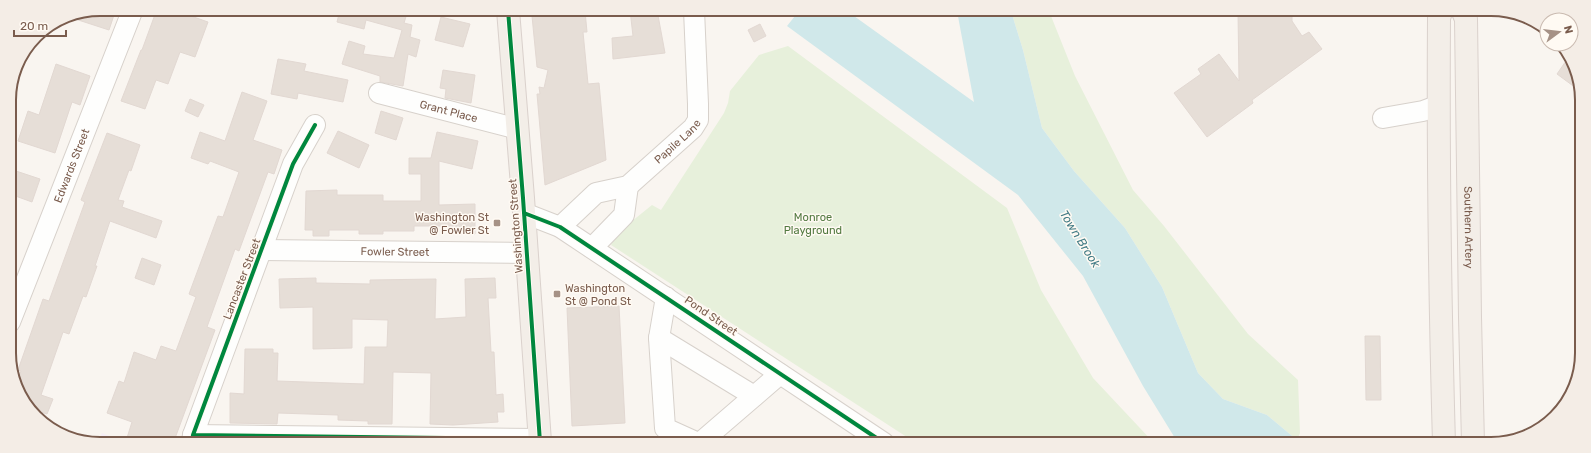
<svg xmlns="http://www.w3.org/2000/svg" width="1591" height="453" viewBox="0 0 1591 453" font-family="Rubik,sans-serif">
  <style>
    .education { fill: #f6eef6 }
    .green { fill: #e7f0db }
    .water { fill: #d0e8ea }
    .building { fill: #e6ded7; stroke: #e2d8d2 }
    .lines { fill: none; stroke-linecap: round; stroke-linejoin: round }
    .minor-casing { stroke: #d7d1cb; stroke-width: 22 }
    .major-casing { stroke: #dad1cc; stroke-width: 24 }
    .minor { stroke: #fefefd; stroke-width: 20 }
    .major { stroke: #f3eee8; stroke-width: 22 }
    .cycleway-casing { stroke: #fffaf3; stroke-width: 6 }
    .cycleway { stroke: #00873e; stroke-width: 4 }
    .poi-dot { fill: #a69286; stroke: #fffaf3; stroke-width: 1.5 }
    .labels { text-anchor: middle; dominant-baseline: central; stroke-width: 3; stroke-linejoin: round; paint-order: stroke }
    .street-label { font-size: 11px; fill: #7a5c4d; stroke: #fffaf3 }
    .poi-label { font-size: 11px; fill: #7a5c4d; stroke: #fffaf3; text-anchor: end }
    .park-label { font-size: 11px; fill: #537a41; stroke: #fffaf3 }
    .water-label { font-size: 12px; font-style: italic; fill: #437c86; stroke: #fffaf3 }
    .rim { fill: none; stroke: #7a5c4d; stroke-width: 2 }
  </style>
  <rect width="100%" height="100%" fill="#f9f5f0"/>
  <path class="education" d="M102 433 121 441H98Z"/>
  <path class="green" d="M1011 11H1049L1075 76 1133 190 1164 226 1248 334 1298 380 1300 433 1297 440 1267 415 1223 399 1198 373 1162 287 1125 228 1074 171 1042 128 1023 50Z
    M788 46 1007 208 1041 290 1093 378 1154 443H916L611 245 616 234 652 205 661 210 724 113 728 103 730 91 759 55Z"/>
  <path class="water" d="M799 11H847L974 102 957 11H1011L1023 50 1042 128 1074 171 1125 228 1162 287 1198 373 1223 399 1267 415 1297 440 1296 443H1178L1143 386 1083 276 1018 195 787 26Z"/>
  <path class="building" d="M100 9H107L115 12 109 30 66 16Z
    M157 9H171L208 22 195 57 180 52 168 84 156 80 145 109 121 101 141 50H142Z
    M340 10H408L404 23 412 25 410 37 420 40 416 57 408 54 403 86 380 82V76L342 64 349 41 365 46 363 54 394 58 402 30 366 20 364 29 337 22Z
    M630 10H657L665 53 613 59 612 38 633 36Z
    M585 11 587 32H583L588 84 599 83 606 160 545 185 537 94H540L539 87 544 88 548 70 537 67 532 16Z
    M1238 11 1292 12V21L1302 36 1309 32 1322 49 1252 100 1253 103 1207 137 1174 93 1201 74 1198 69 1219 54 1239 81Z
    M441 17 470 24 463 47 435 40Z
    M760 24 766 36 754 42 748 30Z
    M1568 58 1580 83V91L1557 74Z
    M278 59 306 64 304 71 348 80 343 102 298 93 297 99 271 94Z
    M56 64 90 76 80 105 72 102 55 153 18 141 28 111 39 115Z
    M443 70 475 75 471 103 445 98 446 89 440 88Z
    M242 92 267 101 253 140 282 150 274 174 268 172 239 251 235 249 207 327 215 330 174 441H126L132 422 107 413 119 381 124 383 134 352 156 360 161 346 176 351 196 297 189 294 218 216 223 217 239 172 210 161 208 164 191 158 200 132 225 141Z
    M190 99 204 105 198 117 185 111Z
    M381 111 403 118 396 140 375 133Z
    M338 131 369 145 359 168 327 153Z
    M437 132 478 141 472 169 439 161V205L475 204V234H457L456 226H414V231H383V234H359V230H329V236H313V230H305L306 191 337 190V195H383V201H421V174H409V158H431Z
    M107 133 140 145 131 171 129 170 118 200 124 201 122 207 162 221 156 238 110 221 95 266H97L86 297 83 296 69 334 63 332 41 395 53 399 47 414 29 408 17 383 21 371 18 370 43 299 49 301 85 202 81 200Z
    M10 169 40 179 32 202 10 194Z
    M142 258 161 265 154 285 135 278Z
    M316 278V283L370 284V280L436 279 435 319 466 317 465 279 495 278 496 298H488L491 352H494L496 395 503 394 504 412H497L498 422 453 425 430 424 431 373 393 372 392 424H368V421L338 420V415L278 413 277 424 230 423V393L244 394 245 349H273V353H278L277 381 364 384 365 347H387L388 320 352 319V348L313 349V307L280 308 279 279Z
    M619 306 625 423 572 426 567 308Z
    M1365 336H1380L1381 400H1366Z"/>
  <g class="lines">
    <defs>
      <g id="minor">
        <path id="s1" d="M379 93 518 129"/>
        <path d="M1383 118 1423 111 1439 105"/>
        <path d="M524 213 560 227 884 443"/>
        <path id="s2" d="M560 227 596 193 628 186 693 128 698 120V104L694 10"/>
        <path d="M592 248 624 215 628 186"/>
        <path id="s3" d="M262 250 527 253"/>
        <path d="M666 297 659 338 665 428 696 442"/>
        <path id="s4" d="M10 322 133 9"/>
        <path d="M659 338 754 396"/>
        <path d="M193 435 540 439"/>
        <path d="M192 441 193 435 293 164 315 125"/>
        <path d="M701 442 780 374"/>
      </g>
      <g id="major">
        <path d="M508 10 523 198 540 442"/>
        <path d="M1441 12 1439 18C1438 160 1440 302 1444 444"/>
        <path id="s5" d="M1463 12 1466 19 1470 317 1473 444"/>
      </g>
    </defs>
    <use href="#minor" class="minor-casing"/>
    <use href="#major" class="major-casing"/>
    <use href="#minor" class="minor"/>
    <use href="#major" class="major"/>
    <defs>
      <path id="cycleway" d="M508 10 523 198 540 442
        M524 213 560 227 884 443
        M193 435 540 439
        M192 441 193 435 293 164 315 125"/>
    </defs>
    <use href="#cycleway" class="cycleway-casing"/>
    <use href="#cycleway" class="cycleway"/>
  </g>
  <g class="poi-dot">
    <rect x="493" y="219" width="8" height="8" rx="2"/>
    <rect x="553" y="290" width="8" height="8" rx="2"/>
  </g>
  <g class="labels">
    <g class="street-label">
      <text stroke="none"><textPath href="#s1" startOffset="72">Grant Place</textPath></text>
      <text stroke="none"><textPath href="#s2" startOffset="149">Papile Lane</textPath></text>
      <text stroke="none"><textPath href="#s4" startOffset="168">Edwards Street</textPath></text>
      <text transform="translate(516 226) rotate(-94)">Washington Street</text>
      <text stroke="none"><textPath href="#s5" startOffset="216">Southern Artery</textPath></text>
      <text stroke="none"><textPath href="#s3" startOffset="133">Fowler Street</textPath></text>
      <text transform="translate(242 279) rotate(-69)">Lancaster Street</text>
      <text transform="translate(711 316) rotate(34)">Pond Street</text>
    </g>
    <g class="poi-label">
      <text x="489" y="217">Washington St<tspan x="489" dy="13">@ Fowler St</tspan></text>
      <text x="565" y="288" text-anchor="start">Washington<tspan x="565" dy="13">St @ Pond St</tspan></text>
    </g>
    <g class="park-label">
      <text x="813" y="217">Monroe<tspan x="813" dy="13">Playground</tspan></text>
    </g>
    <g class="water-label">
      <text transform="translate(1080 239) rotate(58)">Town Brook</text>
    </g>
  </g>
  <path d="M0 0H1591V453H0ZM100 16H1491A84 84 0 0 1 1575 100V353A84 84 0 0 1 1491 437H100A84 84 0 0 1 16 353V100A84 84 0 0 1 100 16Z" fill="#f4ede6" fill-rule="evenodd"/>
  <path class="rim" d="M100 16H1491A84 84 0 0 1 1575 100V353A84 84 0 0 1 1491 437H100A84 84 0 0 1 16 353V100A84 84 0 0 1 100 16Z"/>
  <g transform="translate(1559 32) rotate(75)"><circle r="19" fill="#fffaf3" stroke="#cabbb1"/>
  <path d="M0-3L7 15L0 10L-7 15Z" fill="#a69286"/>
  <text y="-6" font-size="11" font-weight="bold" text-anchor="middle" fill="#7a5c4d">N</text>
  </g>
  <path d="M14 30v6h52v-6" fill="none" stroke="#7a5c4d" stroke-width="2"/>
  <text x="20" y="30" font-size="12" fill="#7a5c4d" stroke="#fffaf3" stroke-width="3" paint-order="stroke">20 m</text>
</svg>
